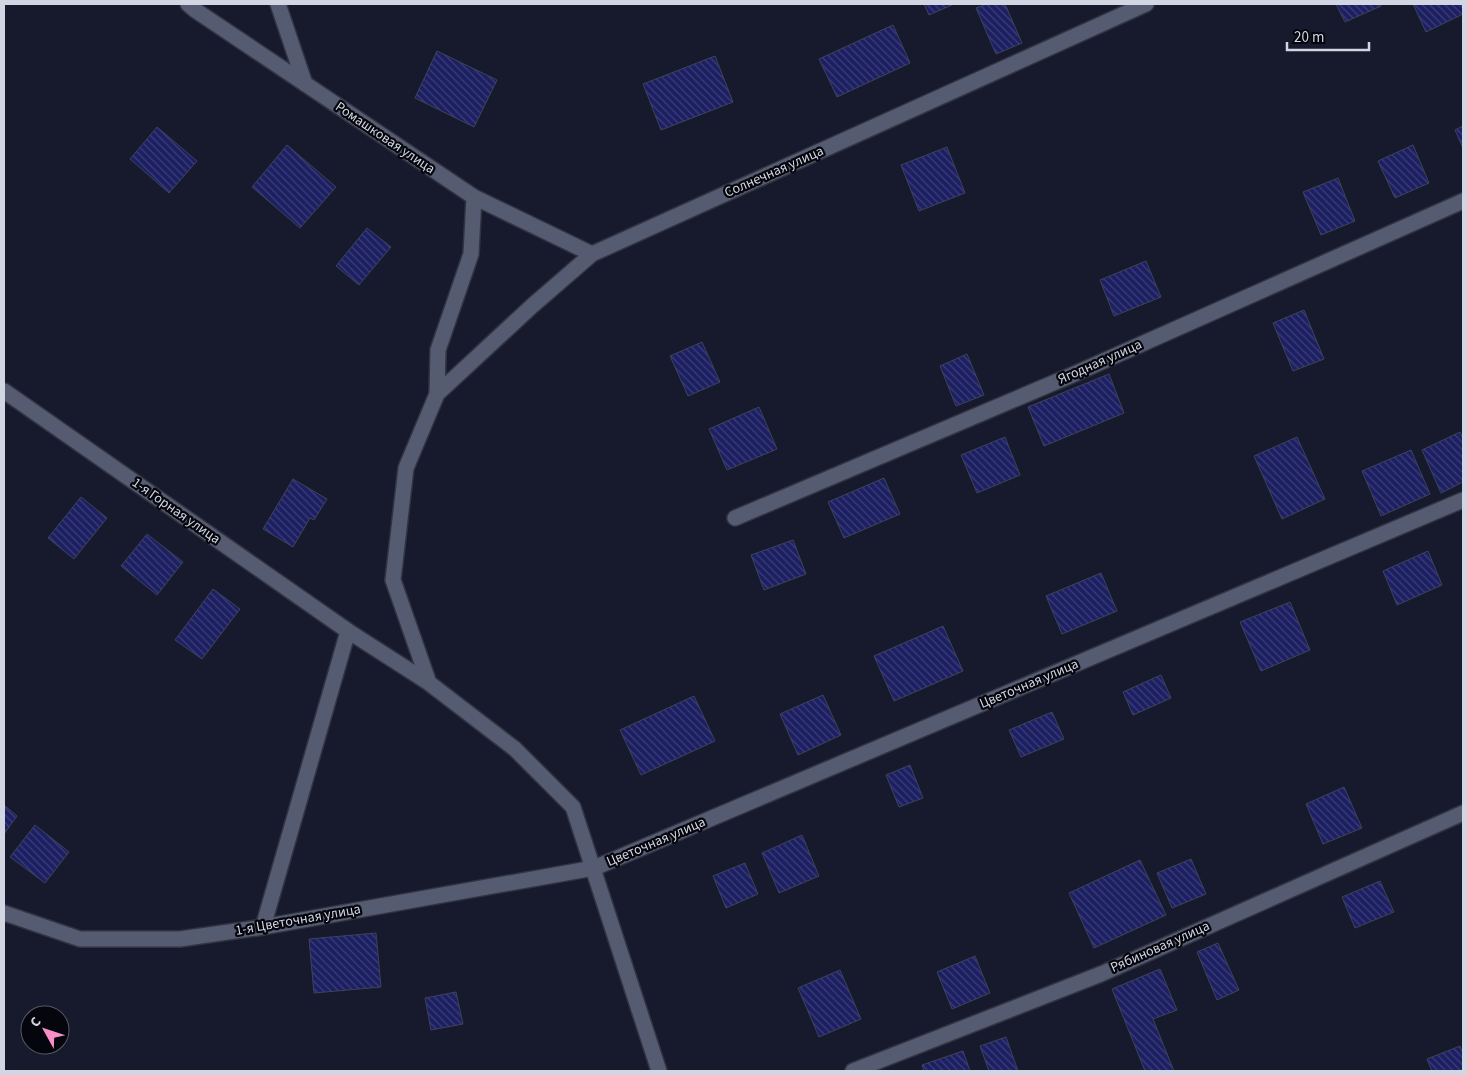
<svg xmlns="http://www.w3.org/2000/svg" width="1467" height="1075" viewBox="0 0 1467 1075" font-family="'Source Sans 3',sans-serif">
  <style>
    .building { fill: url(#building-back-hatch); stroke: #3e4358 }
    .lines { fill: none; stroke-linecap: round; stroke-linejoin: round }
    .minor-casing { stroke: #313341; stroke-width: 18 }
    .minor { stroke: #555b71; stroke-width: 15 }
    .labels { text-anchor: middle; dominant-baseline: central; stroke-width: 4.5; stroke-linejoin: round; paint-order: stroke }
    .street-label { font-size: 14px; fill: #d2d5e2; stroke: #05060d }
  </style>
  <defs>
    <pattern id="building-back-hatch" width="6" height="6" patternUnits="userSpaceOnUse" patternTransform="scale(1.25)"><rect width="6" height="6" fill="#1c1f61"/><path d="M-1 5l2 2M0 0l6 6M5-1l2 2" fill="none" stroke="#3c3f77"/></pattern>
  </defs>
  <rect width="100%" height="100%" fill="#161a2c"/>
  <path class="building" d="M924 4H954L929 15Z
    M987 4H1005L1022 43 996 54 976 8Z
    M1336 4H1380L1381 6 1345 22Z
    M1413 4H1463V14L1426 32Z
    M893 25 910 63 837 97 819 59Z
    M437 51 497 80 474 127 415 98Z
    M715 56 733 102 661 130 643 84Z
    M1463 126V148L1455 130Z
    M157 127 197 161 169 193 130 159Z
    M287 145 336 187 300 228 252 187Z
    M1413 145 1429 183 1395 198 1378 161Z
    M947 147 965 193 919 211 901 165Z
    M1338 178 1355 221 1321 235 1303 192Z
    M367 228 391 247 359 285 336 266Z
    M1146 261 1161 297 1114 316 1100 280Z
    M1304 310 1324 359 1293 371 1273 323Z
    M702 342 720 382 688 396 670 356Z
    M967 354 984 395 956 406 940 366Z
    M1109 374 1124 413 1044 446 1028 407Z
    M759 407 777 449 727 470 709 429Z
    M1460 432 1463 439V482L1441 493 1422 450Z
    M1005 437 1020 475 977 493 961 455Z
    M1297 437 1325 499 1282 519 1254 456Z
    M1411 450 1430 494 1381 516 1362 471Z
    M884 478 900 514 844 538 828 502Z
    M293 479 327 499 314 520 310 518 293 547 263 529Z
    M81 497 107 518 74 559 48 538Z
    M147 534 183 562 157 595 121 566Z
    M793 540 806 574 764 590 751 555Z
    M1428 551 1442 585 1397 605 1383 571Z
    M1101 573 1117 611 1062 634 1046 596Z
    M213 589 240 609 202 659 175 640Z
    M1290 602 1310 650 1261 671 1240 622Z
    M943 626 963 671 894 701 874 656Z
    M1161 675 1171 698 1133 715 1123 692Z
    M823 695 841 735 798 755 780 714Z
    M694 696 715 741 641 775 620 730Z
    M1052 712 1064 739 1021 757 1009 730Z
    M910 765 923 798 899 807 886 775Z
    M1344 787 1362 828 1323 844 1306 804Z
    M4 805 17 816 4 834Z
    M35 825 69 852 45 883 10 857Z
    M802 835 819 876 779 893 762 853Z
    M1191 859 1206 894 1172 908 1157 873Z
    M1140 860 1166 915 1094 948 1069 893Z
    M745 863 758 894 726 908 713 876Z
    M1380 881 1394 912 1355 928 1342 897Z
    M376 933 381 987 314 993 309 939Z
    M1218 943 1239 990 1217 1000 1197 952Z
    M975 956 990 993 952 1009 937 972Z
    M1160 969 1177 1010 1153 1019 1174 1071H1145L1112 989Z
    M840 970 861 1019 819 1037 798 988Z
    M456 992 463 1024 431 1030 425 998Z
    M1006 1037 1018 1071H989L980 1046Z
    M1460 1046 1463 1054V1071H1432L1427 1059Z
    M963 1051 970 1071H924L922 1065Z"/>
  <g class="lines">
    <defs>
      <path id="minor" d="M188 4 195 10 474 197 592 254
        M278 4 305 84
        M4 391 348 631 429 683 515 749 573 807 659 1071
        M437 394 532 306 592 254 1146 4
        M735 518 1072 375 1463 201
        M429 683 393 580 406 468 437 394 438 350 471 254 474 197
        M4 913 80 939H180L263 927 594 868 1463 500
        M263 927 348 631
        M853 1071 1101 974 1463 813"/>
    </defs>
    <use href="#minor" class="minor-casing"/>
    <use href="#minor" class="minor"/>
  </g>
  <g class="labels">
    <g class="street-label">
      <text transform="translate(385 138) rotate(34)">Ромашковая улица</text>
      <text transform="translate(774 172) rotate(-24)">Солнечная улица</text>
      <text transform="translate(1100 362) rotate(-24)">Ягодная улица</text>
      <text transform="translate(176 511) rotate(35)">1-я Горная улица</text>
      <text transform="translate(1029 684) rotate(-23)">Цветочная улица</text>
      <text transform="translate(656 842) rotate(-23)">Цветочная улица</text>
      <text transform="translate(298 920) rotate(-10)">1-я Цветочная улица</text>
      <text transform="translate(1160 947) rotate(-24)">Рябиновая улица</text>
    </g>
  </g>
  <rect width="1467" height="1075" fill="none" stroke="#d2d5e2" stroke-width="10"/>
  <g transform="translate(45 1030) rotate(310)"><circle r="24" fill="#05060d" stroke="#575962"/>
  <path d="M0-4L9 19L0 12L-9 19Z" fill="#fa8fc7"/>
  <text y="-8" font-size="14" font-weight="bold" text-anchor="middle" fill="#d2d5e2">С</text>
  </g>
  <path d="M1287 42v8h82v-8" fill="none" stroke="#d2d5e2" stroke-width="2.5"/>
  <text x="1294" y="42" font-size="15" fill="#d2d5e2" stroke="#05060d" stroke-width="4" paint-order="stroke">20 m</text>
</svg>
